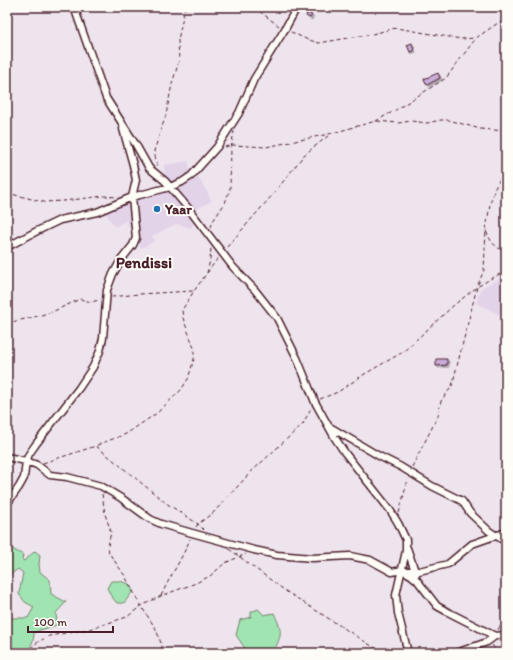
<svg xmlns="http://www.w3.org/2000/svg" width="513" height="660" viewBox="0 0 513 660" font-family="Itim,sans-serif">
  <style>
    .built { fill: #e3d3e8 }
    .green { fill: #a0e5b1; stroke: #75826e }
    .building { fill: #caacd9; stroke: #4a1f2b; filter: url(#shadow) }
    .lines { fill: none; stroke-linecap: round; stroke-linejoin: round }
    .street-casing { stroke: #4a1f2b; stroke-width: 9 }
    .path { stroke: #4a1f2b; stroke-width: 1; stroke-dasharray: 4 3; stroke-linecap: butt }
    .street { stroke: #fdfcf7; stroke-width: 6 }
    .poi-dot { fill: #1f6fb2; stroke: #fdfcf7; stroke-width: 1.5 }
    .labels { text-anchor: middle; dominant-baseline: central; stroke-width: 4; stroke-linejoin: round; paint-order: stroke }
    .poi-label { font-size: 14px; font-weight: bold; fill: #4a1f2b; stroke: #fdfcf7; text-anchor: start }
    .quarter-label { font-size: 16px; font-weight: bold; fill: #4a1f2b; stroke: #fdfcf7 }
  </style>
  <defs>
    <filter id="shadow"><feDropShadow dx="2" dy="2" stdDeviation="0" flood-color="#0004"/></filter>
  </defs>
  <rect width="100%" height="100%" fill="#eee4ee"/>
  <filter id="ink" filterUnits="userSpaceOnUse"><feTurbulence type="fractalNoise" baseFrequency=".025" numOctaves="2"/><feDisplacementMap in="SourceGraphic" scale="8" xChannelSelector="R" yChannelSelector="G"/><feConvolveMatrix kernelMatrix="1 2 1 2 8 2 1 2 1" color-interpolation-filters="sRGB"/></filter>
  <g filter="url(#ink)">
    <path class="built" d="M188 161 191 175 195 171 212 201 191 212 196 219 191 228 176 224 152 236 155 241 141 248 126 221 115 227 103 209 170 187 165 181 164 165Z
      M506 275V318L476 303 481 288Z"/>
    <path class="green" d="M7 546 23 555 22 559 24 561 35 551 40 555 39 565 40 572 50 580 51 594 66 602 56 613 57 625 34 632C34 641 31 648 25 653H16L7 647V618H28L34 607 25 602 19 594 23 573 18 569 7 577Z
      M111 581H120L129 584 133 591 124 603H117L111 596 107 588Z
      M258 609 264 615 274 613C283 633 282 634 273 653H244V647L236 635 240 620 251 617V612Z"/>
    <path class="building" d="M307 13 312 15 310 18 306 16Z
      M412 43 414 51 410 52 407 45Z
      M438 73 440 78 427 85 424 79Z
      M436 359H447V365L436 366Z"/>
    <g class="lines">
      <defs>
        <path id="street" d="M74 7 106 98 136 145 149 168 165 181 188 208 233 267 255 290 277 318 297 358 315 402 335 438 345 453 390 510 398 523 406 540V551L396 595 398 613 408 653
          M7 247 37 231 60 220 97 212 132 197 170 187 182 182 191 176 217 147 239 113 254 79 285 29 297 7
          M330 427 379 456 401 467 432 486 462 501 470 513 489 531 506 542
          M7 457 26 461 37 465 50 475 67 477 101 486 121 498 150 519 161 524 192 533 254 550 277 555 312 558 350 556 370 560 392 572 402 570 411 575 417 580 437 606 446 611 495 636 506 635
          M7 504 19 487 24 478 26 461 29 454 36 444 79 388 93 367 100 351 103 338 107 290 113 274 121 260 133 245 136 238 132 197 136 180 133 165 123 129
          M407 548 416 574
          M406 571H419L448 564 472 544 506 532
          M456 653 487 642 495 636"/>
      </defs>
      <use href="#street" class="street-casing"/>
      <path class="path" d="M254 7 271 20 279 26
        M291 32 306 39 319 43 372 34 396 28 461 39 475 38
        M377 121 398 123 411 121 427 123 441 120H449L480 129 506 131
        M225 147 232 145 266 147 329 134 376 121 394 111 446 78 476 38 498 23 506 20
        M157 166 154 151 166 115 172 84 179 61 178 40 185 7
        M7 193 44 202 63 201 104 196 117 197
        M211 227 213 221 225 203 230 189 231 148 234 131
        M486 231C491 242 494 247 506 252
        M227 247 275 192 304 155 328 136
        M207 273 218 258
        M112 297 139 294 193 291
        M7 323 34 317 52 312 80 299 91 302 99 300
        M320 399 338 392 363 375 403 352 454 305 477 287 492 278 506 271
        M97 445 126 434 157 413 181 390 188 379 194 359V348L183 318 182 310 194 291 207 273 210 260 211 248
        M43 463 96 446 166 503 198 524 204 530
        M412 467 438 416 441 401 452 386 477 287 484 270 486 230 490 204 495 188 506 168
        M102 494 105 514 111 532 108 546 109 553 125 576 141 606 156 629 162 646 161 653
        M399 513 408 479
        M196 527 198 524 214 512 250 473 303 424 311 408
        M229 549 287 592 375 648 381 653
        M161 596C170 576 182 559 190 539
        M498 630 500 626 506 619
        M492 645 499 653
        M25 653 38 642 49 636 89 629 127 617 141 606 161 596 196 583 210 576 225 563 246 554"/>
      <use href="#street" class="street"/>
    </g>
  </g>
  <circle class="poi-dot" cx="157" cy="209" r="4"/>
  <g class="labels">
    <g class="poi-label">
      <text x="165" y="209">Yaar</text>
    </g>
    <g class="quarter-label">
      <text x="144" y="262">Pendissi</text>
    </g>
  </g>
  <rect width="513" height="660" fill="none" stroke="#fdfcf7" stroke-width="24"/>
  <rect x="12" y="12" width="489" height="636" fill="none" stroke="#4a1f2b" stroke-width="1.5" filter="url(#ink)"/>
  <path d="M28 626v6h85v-6" fill="none" stroke="#4a1f2b" stroke-width="2"/>
  <text x="34" y="626" font-size="12" fill="#4a1f2b" stroke="#fdfcf7" stroke-width="3" paint-order="stroke">100 m</text>
</svg>
